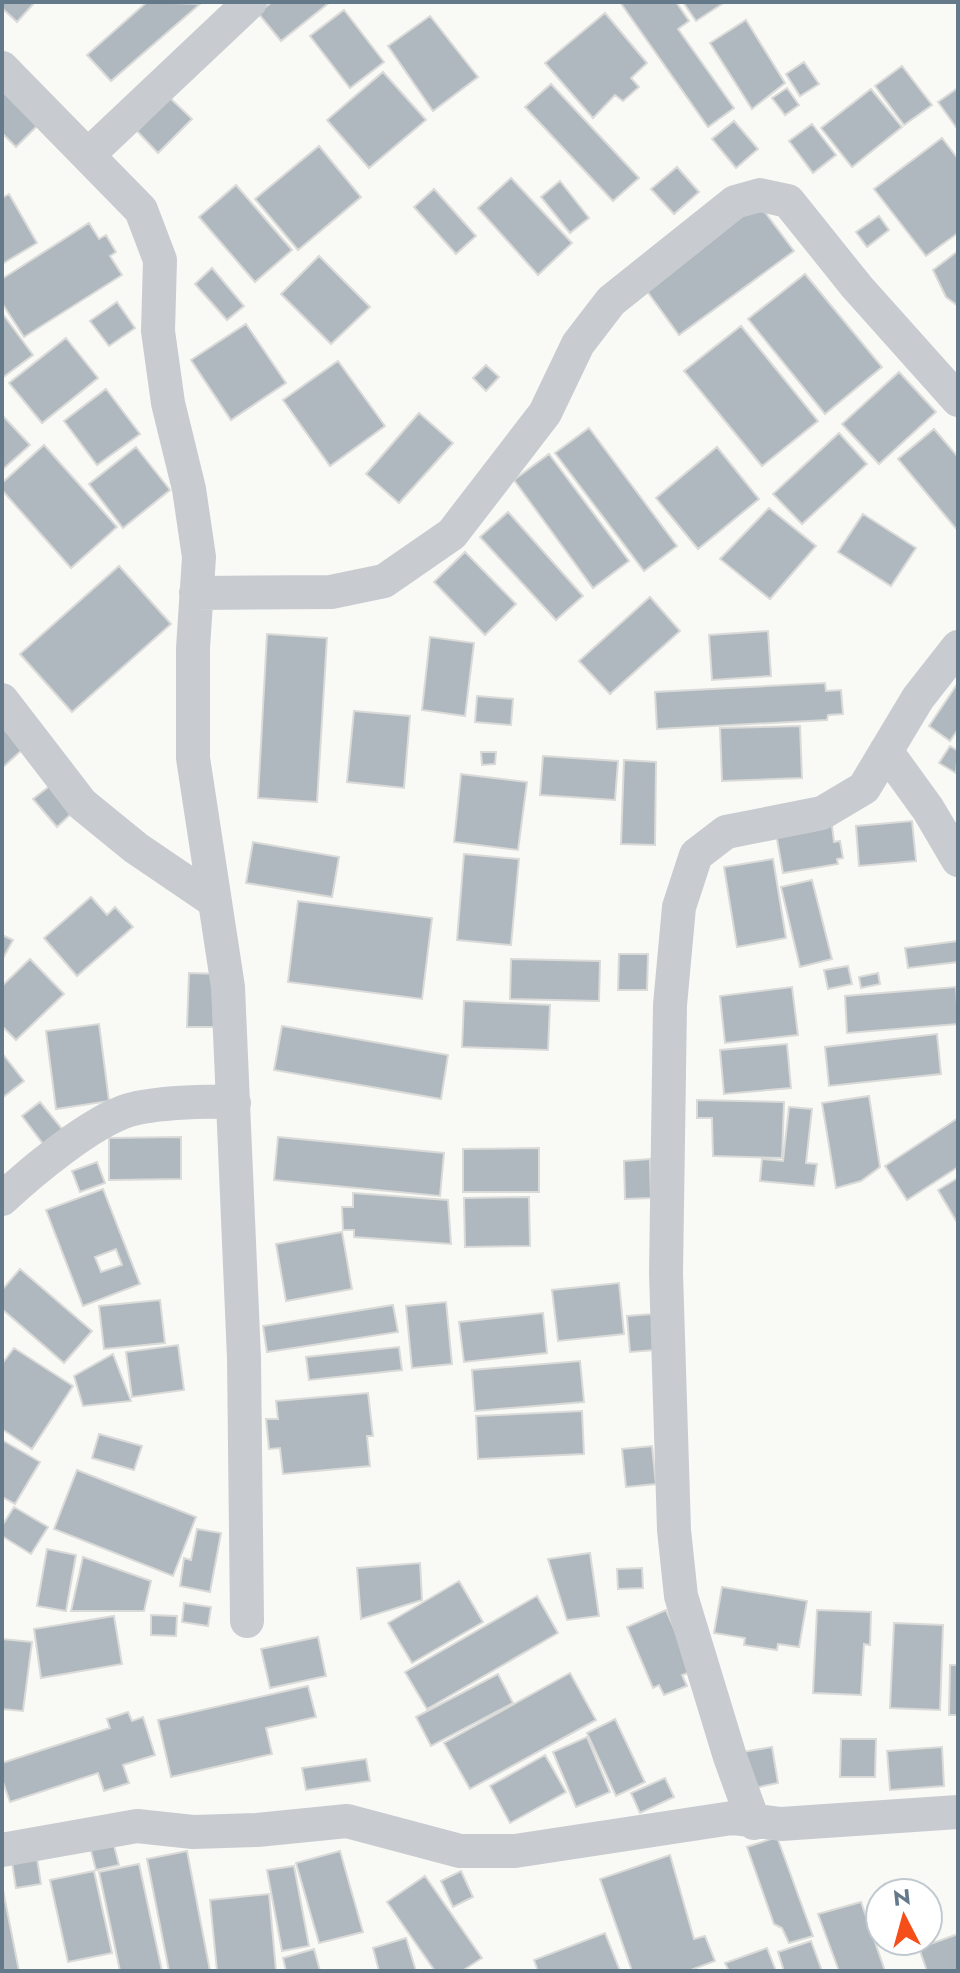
<svg xmlns="http://www.w3.org/2000/svg" width="960" height="1973" viewBox="0 0 960 1973" font-family="Jost,sans-serif">
  <style>
    .building { fill: #aeb8be; stroke: #dadad8; stroke-width: 2; fill-rule: evenodd }
    .lines { fill: none; stroke-linecap: round; stroke-linejoin: round }
    .minor { stroke: #c8ccd0; stroke-width: 34 }
  </style>
  <rect width="100%" height="100%" fill="#f9f9f6"/>
  <path class="building" d="M2 2H35L17 22 2 8Z
    M147 2 200 4 111 81 87 55Z
    M272 2H330L281 41 258 13Z
    M620 2H676L689 21 678 29 734 108 708 127Z
    M683 2H725L696 21Z
    M344 10 384 62 350 88 310 36Z
    M605 13 647 63 631 78 639 87 623 101 615 95 593 118 545 63Z
    M430 16 478 77 433 111 388 46Z
    M746 20 785 83 752 109 710 43Z
    M804 62 819 84 800 96 786 74Z
    M902 66 932 105 904 125 875 86Z
    M383 72 426 120 369 168 327 120Z
    M2 76 45 118 16 147 2 133Z
    M551 84 639 178 613 201 525 107Z
    M787 88 799 105 785 115 772 98Z
    M958 88V130L938 102Z
    M871 89 902 127 852 167 821 128Z
    M170 98 192 119 158 153 137 131Z
    M734 121 758 149 736 168 712 139Z
    M812 124 836 155 813 173 789 141Z
    M942 138 958 159V233L926 256 874 189Z
    M319 146 361 197 298 250 255 199Z
    M677 167 699 192 674 214 651 189Z
    M511 178 572 243 538 275 478 208Z
    M560 181 589 218 570 233 541 197Z
    M236 185 292 250 255 282 199 217Z
    M434 189 476 236 456 254 414 207Z
    M9 194 37 243 2 264V198Z
    M758 203 794 251 679 335 644 287Z
    M879 216 889 230 867 247 856 232Z
    M89 223 99 239 106 235 116 252 110 256 122 275 24 337 2 303V279Z
    M958 251V306L946 297 933 270Z
    M319 256 370 307 331 344 281 294Z
    M212 268 244 306 227 320 195 284Z
    M805 274 882 367 825 414 748 319Z
    M117 302 135 328 109 346 90 321Z
    M2 313 33 355 2 378Z
    M246 324 286 383 231 420 191 360Z
    M741 326 818 421 762 466 684 371Z
    M66 338 98 378 42 423 9 383Z
    M338 361 385 426 330 466 283 400Z
    M486 365 499 377 486 391 473 378Z
    M899 372 936 412 879 464 842 424Z
    M106 389 140 434 97 465 64 421Z
    M419 413 453 443 399 503 366 474Z
    M2 415 30 445 2 470Z
    M589 428 677 546 644 571 555 453Z
    M934 429 958 457V531L898 459Z
    M839 433 867 464 802 524 773 494Z
    M44 445 117 527 71 568 2 490V483Z
    M136 447 170 490 123 528 89 484Z
    M717 447 759 499 698 549 656 498Z
    M549 454 629 561 593 588 514 480Z
    M769 508 816 546 770 599 720 559Z
    M508 512 583 596 556 620 480 537Z
    M863 514 916 548 891 586 838 552Z
    M465 552 516 604 485 635 434 582Z
    M119 566 171 624 72 712 20 654Z
    M650 597 680 631 610 694 579 661Z
    M768 631 771 676 712 680 709 635Z
    M267 634 327 638 317 802 258 798Z
    M430 637 474 643 465 716 422 710Z
    M825 683 826 691 841 690 843 714 828 715 827 720 657 729 655 692Z
    M956 686 958 688V729L950 741 929 726Z
    M477 696 513 699 511 725 475 722Z
    M354 711 410 716 404 788 347 782Z
    M800 726 802 778 722 781 720 728Z
    M2 727 23 749 2 768Z
    M950 746 958 751 956 773 939 763Z
    M481 752H496L495 764 482 765Z
    M543 756 618 761 615 800 540 795Z
    M624 760 656 762 655 845 621 844Z
    M461 774 527 782 518 850 454 842Z
    M51 785 74 811 57 827 33 799Z
    M831 818 834 842 840 841 843 858 837 859 838 864 783 873 775 828Z
    M912 821 916 861 859 866 856 826Z
    M253 842 339 857 332 897 246 883Z
    M464 854 519 859 511 945 457 940Z
    M773 859 786 938 737 947 724 867Z
    M812 880 832 959 800 967 781 887Z
    M91 897 107 915 115 907 133 927 77 976 44 938Z
    M298 901 432 918 422 999 288 982Z
    M2 935 13 940 2 960Z
    M958 941V962L908 968 905 948Z
    M619 954H648L647 990H618Z
    M30 959 64 994 16 1040 2 1026V986Z
    M511 959 600 961 599 1001 510 999Z
    M848 966 852 984 828 989 824 970Z
    M189 973 218 974 216 1027H187Z
    M878 973 880 984 861 988 859 977Z
    M792 987 798 1035 725 1043 720 996Z
    M956 987 958 1024 847 1033 845 996Z
    M464 1001 550 1005 548 1050 462 1047Z
    M99 1024 109 1101 56 1109 46 1031Z
    M282 1026 448 1055 441 1099 274 1070Z
    M937 1034 941 1074 829 1086 825 1047Z
    M787 1044 791 1088 724 1094 720 1050Z
    M2 1053 24 1081 2 1098Z
    M869 1096 880 1167 861 1181 836 1188 822 1103Z
    M697 1100 784 1102 782 1158 713 1156 712 1118H697Z
    M40 1102 63 1130 44 1145 22 1116Z
    M789 1107 812 1109 806 1163 817 1164 814 1186 760 1181 762 1159 783 1161Z
    M958 1118V1167L907 1200 885 1166Z
    M181 1137V1179L109 1180V1138Z
    M278 1137 444 1153 440 1196 274 1180Z
    M539 1148V1192H463V1149Z
    M650 1159 651 1198 625 1199 624 1161Z
    M97 1162 105 1183 80 1192 72 1171Z
    M958 1178V1224L938 1190Z
    M103 1189 140 1284 83 1306 46 1210ZM116 1249 122 1265 101 1272 95 1257Z
    M353 1193 448 1200 451 1244 354 1237V1230H343L342 1207H353Z
    M529 1197 530 1246 465 1247 464 1198Z
    M342 1232 352 1289 286 1301 276 1244Z
    M20 1269 92 1331 64 1363 2 1309V1290Z
    M619 1283 624 1334 558 1341 552 1290Z
    M160 1300 165 1343 104 1349 99 1306Z
    M446 1302 452 1364 412 1368 406 1306Z
    M393 1305 398 1332 267 1352 263 1326Z
    M543 1313 547 1353 464 1362 459 1322Z
    M652 1314 655 1350 630 1352 627 1316Z
    M178 1345 184 1390 132 1397 126 1352Z
    M399 1347 402 1370 309 1380 306 1357Z
    M14 1348 73 1386 32 1449 2 1429V1364Z
    M113 1354 131 1401 83 1406 74 1376Z
    M580 1361 584 1402 475 1411 472 1370Z
    M368 1393 373 1436H367L370 1466 283 1474 280 1448 269 1449 266 1419H278L276 1401Z
    M582 1411 584 1454 478 1459 476 1416Z
    M99 1434 142 1446 134 1470 92 1458Z
    M2 1440 40 1462 15 1504 2 1497Z
    M652 1446 656 1484 626 1487 622 1449Z
    M77 1470 196 1517 173 1576 54 1529Z
    M14 1507 48 1527 31 1554 2 1536V1526Z
    M197 1529 221 1533 210 1592 180 1586 184 1558 191 1560Z
    M47 1549 76 1555 66 1611 37 1606Z
    M590 1553 599 1616 567 1620 548 1559Z
    M83 1557 151 1581 144 1611H71Z
    M420 1563 422 1600 361 1619 357 1568Z
    M642 1568 643 1588 618 1589 617 1569Z
    M459 1581 483 1622 412 1663 388 1623Z
    M722 1587 807 1601 799 1647 778 1644 777 1650 744 1645 745 1638 714 1633Z
    M537 1596 558 1633 427 1709 405 1672Z
    M184 1603 211 1607 208 1626 182 1622Z
    M666 1610 693 1671 682 1675 687 1686 664 1695 659 1685 653 1688 627 1627Z
    M817 1610 871 1612 870 1645 864 1644 861 1695 813 1693Z
    M151 1615 177 1616 176 1636 151 1635Z
    M114 1616 122 1664 41 1678 34 1629Z
    M894 1623 943 1625 940 1710 890 1708Z
    M318 1637 326 1676 270 1688 261 1649Z
    M2 1639 32 1642 23 1711 2 1709Z
    M950 1665H958V1715H949Z
    M570 1673 596 1720 470 1789 444 1743Z
    M498 1674 513 1703 431 1746 416 1717Z
    M308 1686 316 1717 266 1728 272 1754 171 1777 158 1720Z
    M128 1712 132 1721 143 1717 155 1755 123 1765 129 1783 104 1791 98 1773 10 1802 2 1779V1763L110 1728 107 1719Z
    M615 1719 645 1782 616 1796 587 1733Z
    M587 1737 610 1792 576 1807 553 1752Z
    M841 1739H876L875 1777H840Z
    M772 1747 778 1783 749 1789 743 1752Z
    M942 1747 944 1786 890 1790 887 1751Z
    M545 1755 566 1792 510 1823 490 1786Z
    M366 1759 370 1781 306 1790 302 1768Z
    M665 1778 674 1797 640 1813 631 1793Z
    M777 1837 813 1936 789 1943 782 1928 774 1924 747 1847Z
    M112 1838 119 1865 96 1870 89 1843Z
    M187 1851 210 1971H169L147 1859Z
    M340 1851 363 1932 319 1943 296 1863Z
    M36 1852 41 1884 16 1888 11 1856Z
    M670 1855 694 1939 705 1936 715 1961 688 1971H632L600 1879Z
    M139 1864 162 1971H120L99 1872Z
    M294 1866 309 1946 282 1951 267 1870Z
    M94 1871 112 1953 68 1962 50 1880Z
    M461 1871 473 1897 453 1907 441 1881Z
    M425 1876 482 1958 462 1971H435L387 1902Z
    M2 1885 19 1971H2Z
    M269 1894 276 1971H217L210 1900Z
    M861 1902 885 1971H839L818 1914Z
    M605 1933 620 1971H538L534 1960Z
    M958 1934V1971H927L919 1948Z
    M406 1938 416 1971H379L373 1948Z
    M811 1941 822 1971H784L778 1952Z
    M767 1948 776 1971H729L725 1963Z
    M314 1949 320 1971H286L283 1958Z"/>
  <g class="lines">
    <path class="minor" d="M2 68 141 210 160 260 158 331 168 403 189 489 199 557 193 648V758L228 987 244 1358 247 1621
      M88 155 250 2
      M196 593 331 592 384 581 452 534 545 413 578 344 611 301 735 202 760 195 788 201 857 287 958 400
      M2 700 82 804 136 848 214 901
      M886 751 928 809 958 860
      M2 1199C32 1171 91 1122 129 1110 153 1103 209 1100 234 1103
      M754 1823 730 1757 681 1596 674 1530 666 1273 670 1005 679 907 696 855 726 832 822 813 864 788 918 698 958 647
      M2 1850 137 1826 193 1832 257 1830 347 1821 460 1851H515L732 1818 781 1824 958 1812"/>
  </g>
  <rect width="960" height="1973" fill="none" stroke="#64798a" stroke-width="8"/>
  <g transform="translate(904 1917) rotate(354)"><circle r="38" fill="#ffffff" stroke="#c1c9d0" stroke-width="2"/>
  <path d="M0-6L14 30L0 20L-14 30Z" fill="#f54e19"/>
  <text y="-12" font-size="22" font-weight="bold" text-anchor="middle" fill="#64798a">N</text>
  </g>
</svg>
